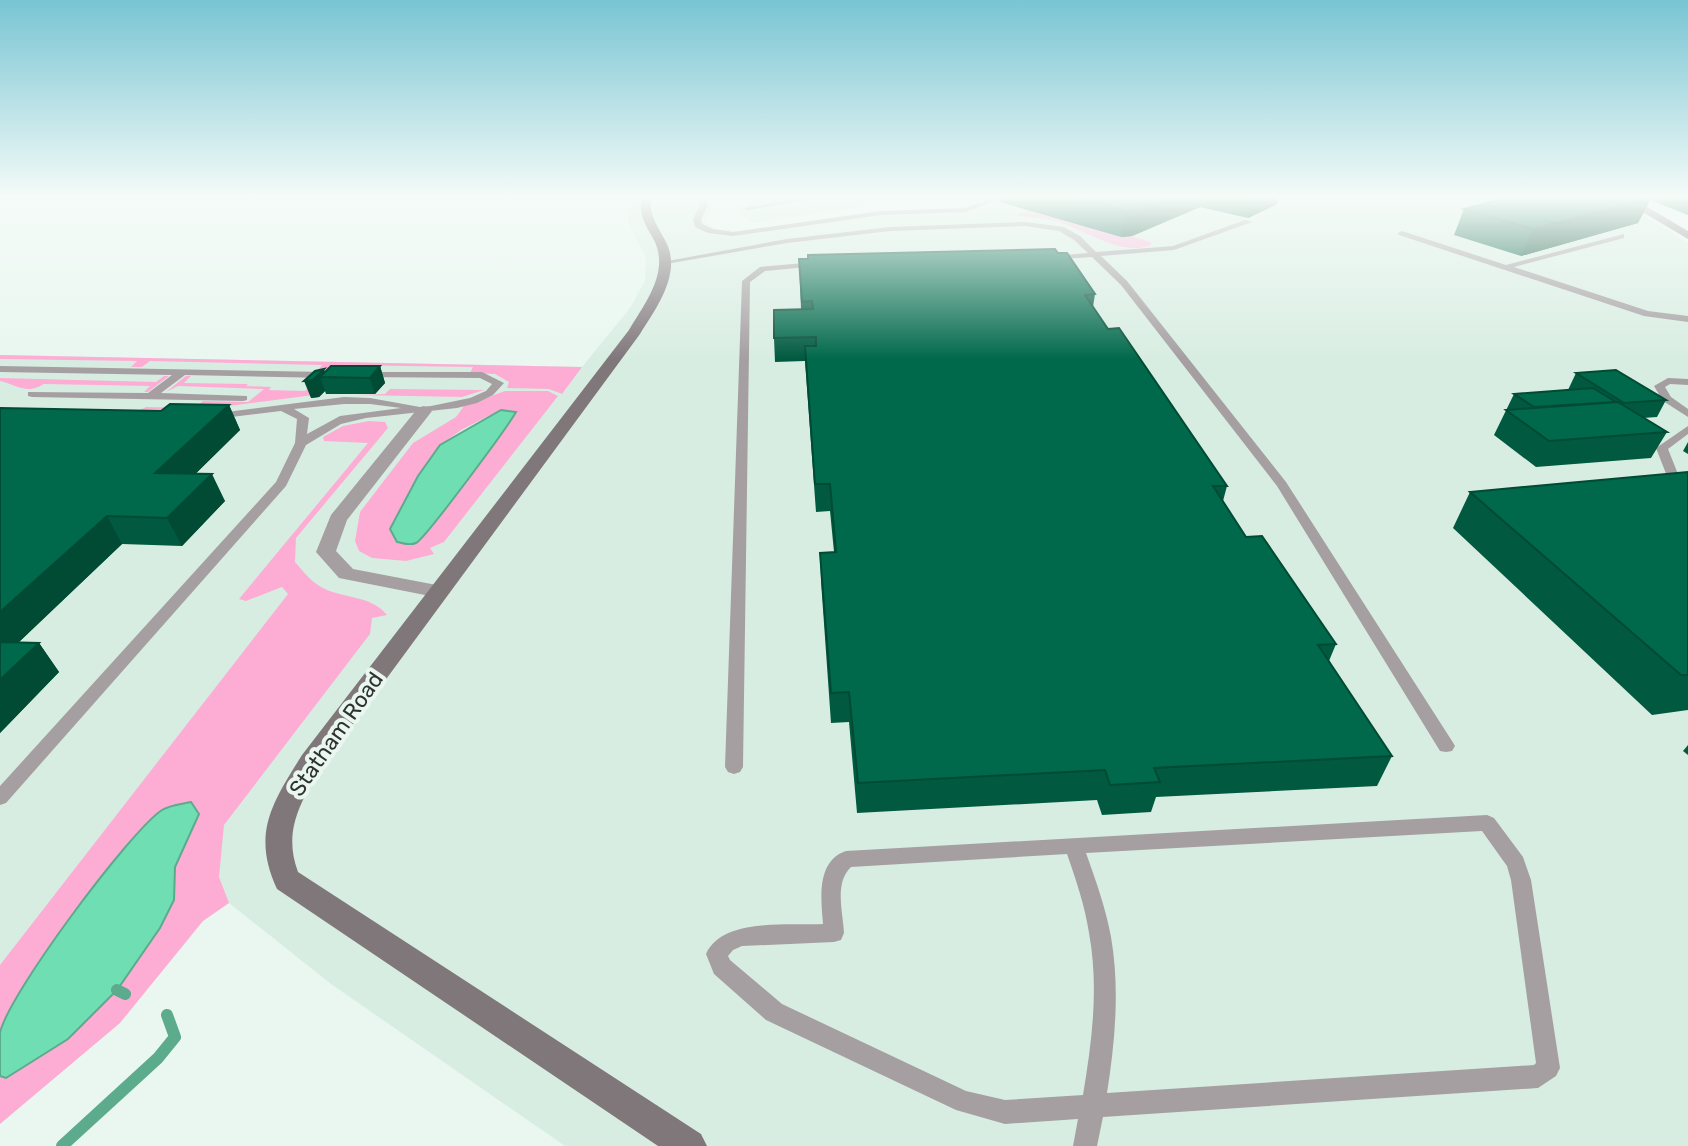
<svg xmlns="http://www.w3.org/2000/svg" width="1688" height="1146" viewBox="0 0 1688 1146" font-family="Rubik,sans-serif">
  <style>
    .built { fill: #d8ede2 }
    .green { fill: #fdadd4; fill-rule: evenodd }
    .water { fill: #70deb3; stroke: #5cab8c; stroke-width: 2 }
    .lines { fill: none; stroke-linecap: round; stroke-linejoin: round }
    .stream { stroke: #5cab8c; stroke-width: 12 }
    .lane { fill: #a59fa2; fill-rule: evenodd }
    .street { fill: #a59fa2; fill-rule: evenodd }
    .secondary { fill: #80777b; fill-rule: evenodd }
    .wall { fill: #015a40 }
    .shaded-wall { fill: #014a34 }
    .building { fill: #01694b; stroke: #014a34; stroke-width: 2 }
    .labels { text-anchor: middle; dominant-baseline: central; stroke-width: 8; stroke-linejoin: round; paint-order: stroke }
    .street-label { font-size: 22px; fill: #2e3331; stroke: #e9f7f0 }
  </style>
  <rect width="100%" height="100%" fill="#e9f7f0"/>
  <path class="built" d="M628 198H711V210L705 222 715 229 742 231 878 211 951 209 966 206 981 198H1607L1626 205 1688 243V1146H565L331 984 229 903 0 985V355L582 367 630 308 645 281 646 257 628 223Z
    M744 198H918L752 223 733 206 749 204Z"/>
  <path class="green" d="M1029 211 1121 237 1127 235 1151 242V245C1122 257 1087 231 1059 222 1045 218 1030 218 1015 215Z
    M0 355 582 367 562 394 549 389 507 388 509 382 495 374 470 373 473 367 337 365 330 371 318 370 322 365 150 361 142 367H131L137 361 0 359Z
    M164 376H169L148 392H144L150 386 44 384C27 395 17 385 0 381V378L156 382Z
    M186 376H191L184 383 248 384 246 386 271 387 269 390 305 391 308 388 314 395 205 409 140 410 146 407 195 408 203 401 248 402 264 389 178 386 166 392Z
    M390 389 484 390 462 397 355 395 385 394Z
    M505 391H548L558 396 444 542 430 548 434 554 406 561 372 558 359 551 355 541 360 512 413 443 456 417 464 406ZM500 410 511 421 437 521 440 445 461 430Z
    M369 421 385 422 388 428 296 538 295 562C304 572 311 582 323 588 344 599 371 595 387 615L372 618 370 634 224 825 219 877 229 903 203 921 120 1023 0 1124V1076L6 1078 117 990 160 928 174 900 175 867 199 814 17 995 0 1032V965L288 594 282 587 246 601 239 599 368 443 324 441 323 437 343 426Z"/>
  <path class="water" d="M501 410 516 412C507 428 425 539 416 543 409 546 403 543 397 542L390 529 418 476 440 445Z
    M191 802 199 814 175 867 174 900 160 928 117 990 68 1039 6 1078 0 1076C0 1062 0 1046 0 1033 7 996 130 831 162 810 169 805 182 804 191 802Z"/>
  <g class="lines">
    <path class="stream" d="M117 990 125 994
      M62 1146 158 1058 175 1037 167 1015"/>
    <path class="lane" d="M698 198H705L708 205 701 219 702 224 713 229 733 232 881 211 965 208 992 198H1002L966 212 881 215 733 236 708 233 695 227 693 219 700 205Z
      M788 198H819L748 210 744 208 789 200Z
      M1245 220 1252 222 1174 250 1101 256 1127 281 1286 482 1452 741 1455 746 1452 751 1446 752 1440 751 1277 486 1121 285 1092 257 1048 260V256H1051L1088 253 1074 240 1059 231 1025 226 890 231 787 243 666 264 662 262 787 239 890 227 1025 222 1064 227 1080 236 1096 252 1173 246Z
      M1402 231 1506 265 1624 234V238L1514 267 1648 311 1688 316V322L1644 316 1399 235 1398 233Z
      M815 262H818V266L765 271 750 282 743 767 740 772 734 774 728 772 725 767 742 281 760 267Z
      M0 366 328 372 333 375 328 378 185 375 161 393 247 396V400L243 401 32 397 28 396V392L148 393 172 375 0 372Z
      M364 372H482L504 383 493 395 477 403 457 408 366 418 341 424 306 445 286 486 6 803 0 805V786L276 482 295 443 297 419 281 411 215 419 211 418V414L344 397 370 398 420 407 431 406 470 398 486 391 492 384 480 378 360 377V373ZM344 404H370L401 408 340 416 307 434 309 418 294 409Z
      M1668 378 1688 379V385L1670 384 1665 387 1671 397 1688 409V417L1663 401 1654 386Z
      M1688 426V434L1668 449 1684 489 1678 493 1672 489 1656 448Z
      M1487 815 1494 818 1523 857 1531 880 1560 1068 1556 1076 1538 1088 1103 1117 1097 1146H1073L1078 1119 1005 1124 956 1110 766 1020 714 974 706 954C723 917 788 926 823 924 821 899 816 861 846 851ZM1482 831 1507 866 1511 880 1536 1063 1534 1065 1107 1093C1115 1042 1120 989 1111 937 1106 909 1096 881 1086 853ZM1067 854C1076 880 1085 906 1089 933 1099 987 1092 1041 1083 1095L1005 1100 966 1091 782 1004 730 960 728 956 733 950 742 946 834 942 841 940 844 933C843 912 834 883 851 867Z"/>
    <path class="street" d="M424 406 432 411 347 520 336 551 353 569 447 587 450 592 440 598 339 578 316 552 331 515 418 408Z"/>
    <path class="secondary" d="M641 198H651C649 215 657 225 665 240 683 272 657 307 640 334L320 769C300 803 283 832 298 872L701 1134 707 1146H658L277 889C251 833 273 802 302 755L629 330C645 303 670 272 654 240 646 226 639 216 641 198Z
      M1619 198H1632L1688 231V239Z"/>
  </g>
  <path class="wall" d="M1001 198H1278L1277 204 1248 218 1200 207 1132 236 1121 237 1000 202Z
    M1505 198H1688V215L1650 200 1638 223 1521 256 1454 235 1464 209Z
    M799 259 1095 294 1093 307 1108 329 1227 486 1223 501 1246 537 1336 644 1329 661 1392 756 1377 786 1156 797 1151 812 1102 815 1097 800 857 813 849 722 831 723 821 581 820 553 834 552 830 511 816 512 805 361 775 362 774 338 801 309Z
    M380 366 385 383 375 394H326L325 391 319 397 311 398 315 371 325 372Z
    M1576 373 1666 400 1657 417 1643 418 1667 432 1651 458 1536 467 1494 435 1514 394 1568 390Z
    M229 405 240 430 195 474 225 501 182 546 122 544 19 642 39 643 59 672 0 733V408L161 411Z
    M1688 442V454L1683 451Z
    M1688 472V710L1652 715 1453 528 1470 492Z
    M1688 745V755L1683 751Z"/>
  <path class="shaded-wall" d="M1167 198H1202L1200 207 1132 236 1121 237 1126 211Z
    M1252 198H1278L1277 204 1248 218Z
    M1651 198 1638 223 1521 256 1533 229Z
    M380 366 385 383 375 394 370 378Z
    M324 369 327 377H320L325 391 319 397 311 398 304 381Z
    M229 405 240 430 169 500 155 473Z
    M212 474 225 501 182 546 167 518Z
    M107 516 122 544 0 660V612Z
    M39 643 59 672 0 733V680Z"/>
  <path class="building" d="M1078 198H1167L1136 211H1126Z
    M1505 198H1649L1533 229 1464 209Z
    M1055 249 1058 253H1067L1095 294 1085 295 1108 329 1119 328 1227 486H1213L1246 537 1262 536 1336 644 1318 645 1392 756 1154 768 1160 782 1110 785 1105 770 858 783 849 692 831 693 820 553 836 552 830 484H815L805 346H816V337L774 338V310L813 309 812 301 802 302 799 259H808V255Z
    M331 366H380L370 378 320 377Z
    M324 369 313 380 304 381 315 371Z
    M1616 370 1666 400 1624 403 1576 373Z
    M1593 388 1616 402 1534 407 1514 394Z
    M1618 402 1667 432 1549 441 1506 410Z
    M170 404 229 405 155 473 212 474 167 518 107 516 0 612V408L161 411Z
    M1688 472V675H1681L1470 492Z
    M0 642 39 643 0 680Z"/>
  <linearGradient id="sky" x2="0" y2="1"><stop stop-color="#78c5d3"/><stop offset="0.55" stop-color="#f5fbf8"/><stop offset="1" stop-color="#f5fbf8" stop-opacity="0"/></linearGradient>
  <rect width="1688" height="359" fill="url(#sky)"/>
  <g class="labels">
    <g class="street-label">
      <text transform="translate(336 734) rotate(-55)">Statham Road</text>
    </g>
  </g>
</svg>
